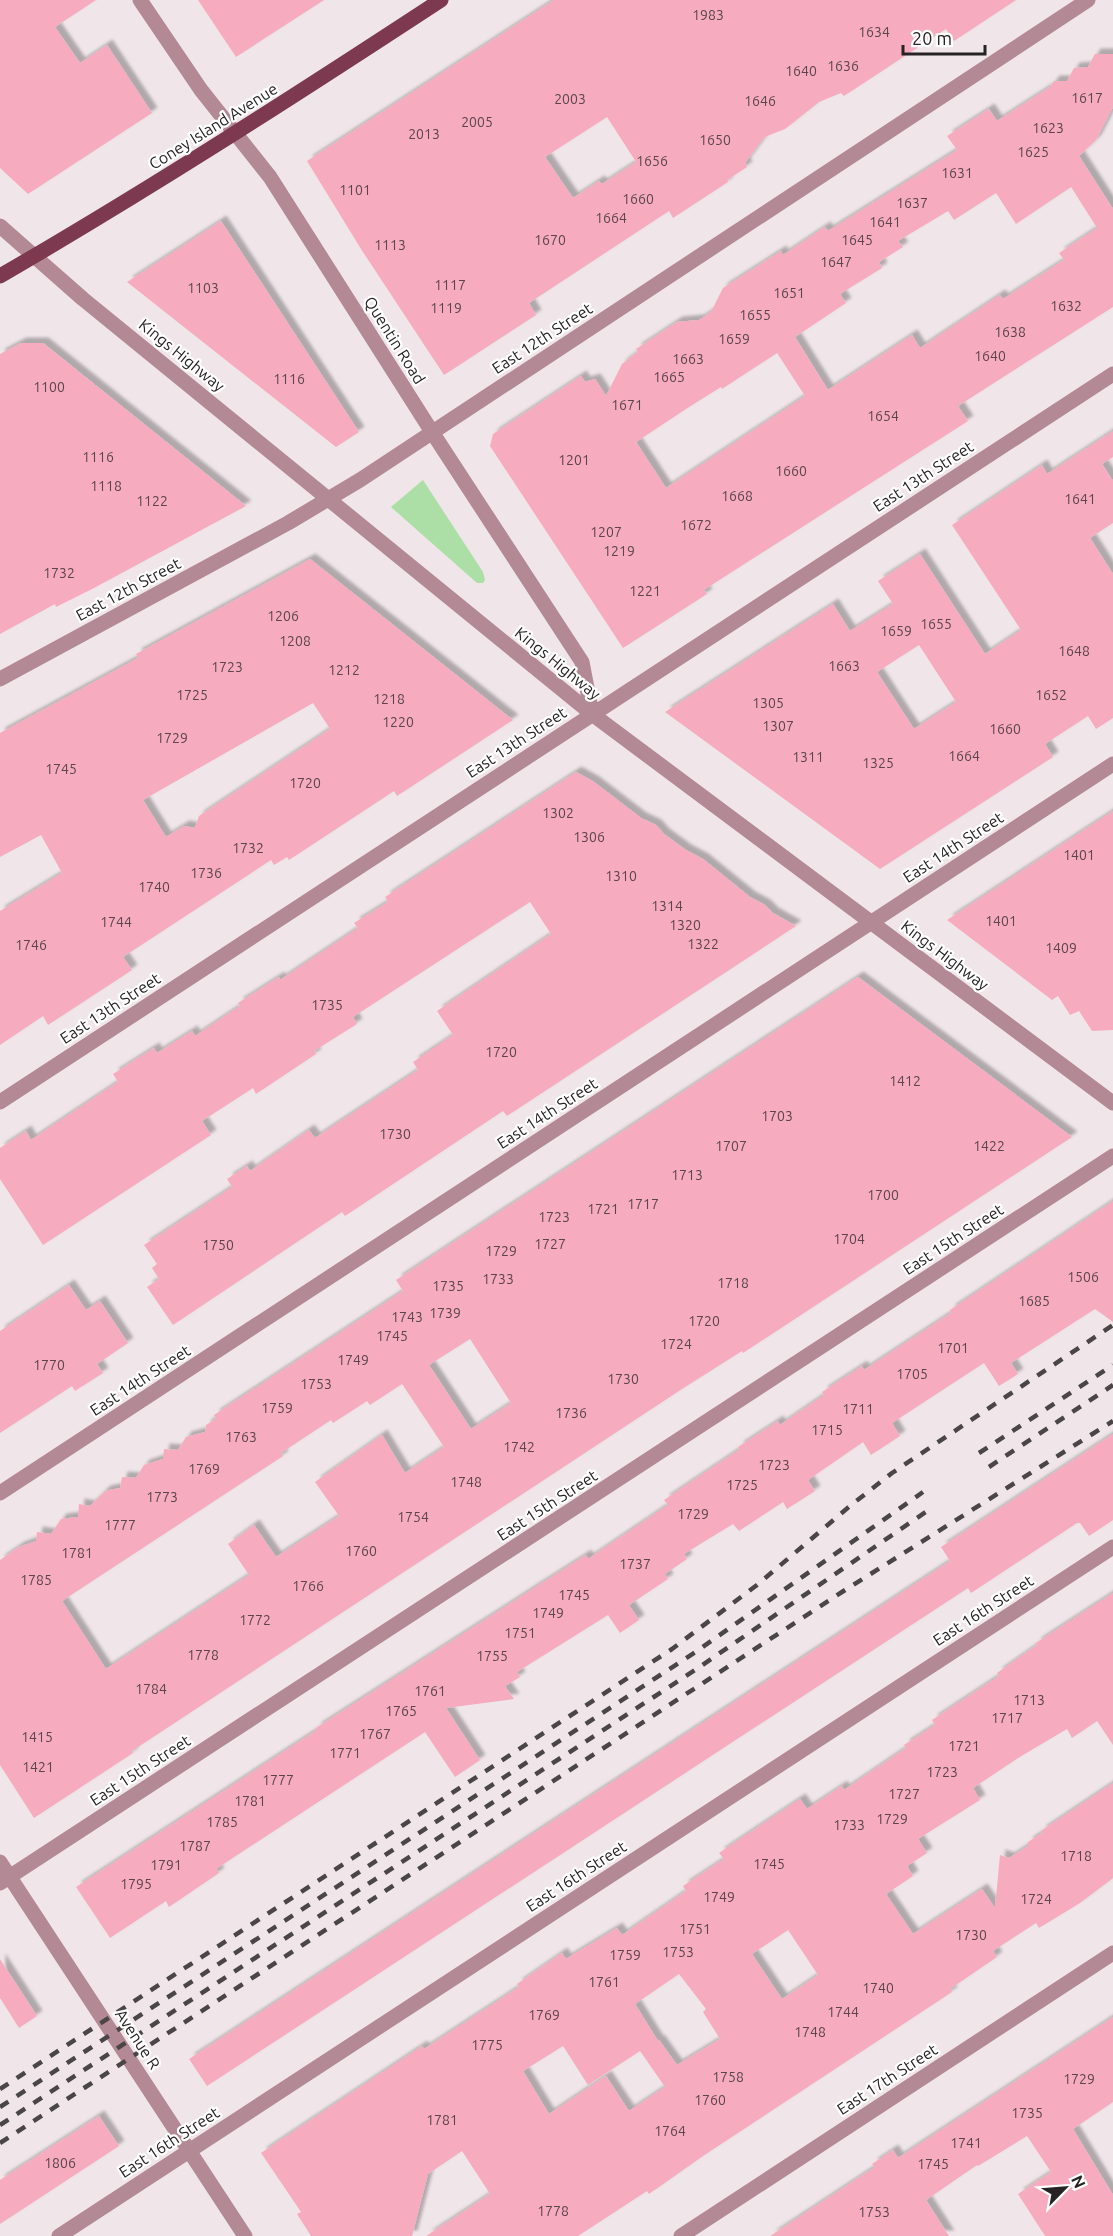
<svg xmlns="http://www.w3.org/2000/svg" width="1113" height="2236" viewBox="0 0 1113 2236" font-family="Ubuntu,sans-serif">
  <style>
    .green { fill: #abdfa6 }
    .building { fill: #f6abbf; fill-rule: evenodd; filter: url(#shadow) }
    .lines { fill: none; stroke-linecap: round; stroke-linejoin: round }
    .minor { stroke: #b28994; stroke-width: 15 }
    .major { stroke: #7d394f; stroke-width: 15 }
    .rail { stroke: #4a4546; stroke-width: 4.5; stroke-dasharray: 10 10; stroke-linecap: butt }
    .labels { text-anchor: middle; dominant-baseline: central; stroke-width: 4.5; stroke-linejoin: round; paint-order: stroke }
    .number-label { font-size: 14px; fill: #5b454b }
    .street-label { font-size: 16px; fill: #272324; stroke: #fff }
  </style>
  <defs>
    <filter id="shadow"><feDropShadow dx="5.5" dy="-5.5" stdDeviation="1.5" flood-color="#0004"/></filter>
  </defs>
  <rect width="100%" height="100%" fill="#f0e6e9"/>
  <path class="green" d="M423 480 483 572 485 580 483 583H477L391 507Z"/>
  <path class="building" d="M0 0H96L55 27 80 63 107 45 152 113 28 194 0 168Z
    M198 0H324L236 57Z
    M554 0H1016L954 41 946 29 844 96 841 93 819 102 785 129 767 136 762 140 745 163 747 167 727 180 728 182 673 218 669 211 529 303 536 315 444 375 361 249 307 161ZM607 117 636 162 602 184 599 181 573 198 545 157Z
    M1095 54H1113V107L1096 140 1079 156 1113 209V307L958 406 968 421 724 577 704 590 707 594 623 648 490 446 493 434 581 376 585 382 595 379 606 396 622 364 638 352 636 349 677 322 699 320 711 312 723 288 781 251 783 255 825 227 828 231 957 150 947 136 989 109 997 121 1050 87 1054 81H1067L1074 68 1088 67ZM1071 187 1097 228 1059 253 1064 260 1003 299 1000 295 920 348 912 335 828 390 795 337 846 303 840 294 882 268 879 262 903 247 898 241 948 211 954 220 996 193 1016 224ZM777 353 805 396 666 488 636 442 689 407 721 387 722 389Z
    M221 221 359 432 336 447 127 282Z
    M21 343H43L246 506 94 588 56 607 55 604 0 634V354Z
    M1113 431V457L1102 464 1113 481V523L1090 538 1113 574V718L1096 729 1088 716 1045 744 1053 757 880 869 665 712 833 604 850 631 893 604 878 581 920 554 985 654 1021 630 952 525 1042 465 1047 474ZM919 645 956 702 914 729 877 672Z
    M310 559 513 720 397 796 394 791 289 860 287 857 274 865 271 860 123 957 132 970 48 1025 43 1016 0 1045V911L62 873 41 835 0 857V733L138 658 136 654ZM313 703 330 729 199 816 195 828 184 826 166 837 143 800Z
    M576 772 594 782 641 818 656 825 664 834 686 850 703 859 750 897 765 905 773 913 796 926 507 1116 503 1111 345 1216 342 1212 173 1325 147 1287 159 1279 152 1268 157 1264 144 1245 232 1187 227 1179 247 1166 250 1171 309 1130 315 1138 418 1070 413 1062 453 1035 437 1011 551 934 530 902 353 1017 357 1024 314 1051 316 1054 256 1094 253 1088 202 1121 211 1135 43 1245 0 1179V1148L26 1131 31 1140 118 1082 113 1074 154 1048 157 1053 192 1031 195 1036 240 1006 238 1003 279 977 280 980 358 928 354 923 388 902 385 897Z
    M1113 811V1030L1092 1031 1079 1011 1070 1015 1058 996 1052 1000 947 920Z
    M858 977 1072 1137 743 1353 742 1351 682 1389 132 1751 133 1753 34 1818 0 1765V1560L19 1547 36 1541 37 1532 51 1534 61 1519 78 1517 79 1504 90 1506 105 1491 120 1488 122 1477 136 1478 144 1465 163 1459 164 1449 178 1450 186 1437 205 1432 206 1425 216 1419 214 1415 403 1291 396 1280ZM470 1339 511 1403 471 1429 429 1365ZM402 1384 444 1447 405 1473 382 1435 315 1482 339 1516 276 1557 254 1525 228 1544 249 1575 106 1669 62 1601 283 1456 281 1453 331 1420 333 1423 367 1401 370 1405Z
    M1113 1201V1322L1095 1309 1011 1363 1018 1374 999 1386 984 1363 892 1423 900 1436 871 1455 863 1442 808 1480 815 1491 787 1509 783 1502 739 1531 733 1524 684 1554 687 1559 665 1574 668 1579 629 1605 639 1620 620 1633 608 1615 517 1672 520 1677 505 1686 514 1699 446 1708 480 1760 455 1777 425 1732 216 1869 219 1873 169 1907 166 1901 110 1938 76 1887 317 1730 316 1728 542 1583 586 1555 588 1559 668 1505 664 1500 740 1449 738 1447 778 1421 780 1425 824 1395 822 1392 862 1366 864 1370 928 1328 951 1313 950 1310Z
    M69 1285 86 1310 100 1301 128 1343 97 1364 103 1373 75 1391 72 1386 0 1433V1331Z
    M1113 1434V1520L1089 1536 1080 1523H1077L971 1593 968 1588 207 2086 189 2059 950 1561 941 1547Z
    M1113 1593V1745L1097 1721 1072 1738 1067 1729 1018 1758 973 1788 980 1800 918 1839 927 1853 907 1866 913 1876 886 1894 913 1934 982 1889 995 1908 1000 1855 1009 1858 1028 1846V1842L1042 1833 1041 1831 1113 1783V1878L1080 1903 1039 1928 1036 1923 993 1951 997 1957 950 1989 952 1992 703 2156 649 2194 647 2191 578 2236H426L490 2194 462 2151 428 2174 412 2236H311L297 2214 301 2212 261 2153 422 2046 424 2049 519 1987 517 1984 562 1953 566 1959 617 1928 622 1935 686 1891 683 1886 724 1859 719 1853 800 1799 807 1809 842 1786 844 1790 906 1748 904 1745 935 1725 932 1720 999 1676 997 1673 1037 1645 1036 1643ZM788 1930 818 1975 782 1999 752 1954ZM679 1974 706 2009 703 2012 720 2039 677 2065 659 2040 658 2041 635 2004ZM563 2046 588 2085 640 2051 665 2087 629 2111 606 2076 549 2114 523 2071Z
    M0 1959 37 2016 19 2028 0 1998Z
    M1113 2017V2102L1073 2129 1113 2195V2236H1045L1018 2194 1051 2172 1027 2136 978 2166 977 2165 926 2200 949 2236H770L875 2167 872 2164 893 2150 898 2158Z
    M99 2116 119 2146 0 2224V2180Z"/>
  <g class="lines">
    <path class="minor" d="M140 0 201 90 270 177 432 432 582 662 592 714
      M0 226 83 299 592 714 1113 1103
      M0 679 288 523 360 480 1088 0
      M0 1102 1113 374
      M0 1493 1113 764
      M0 1862 245 2236
      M0 1883 1113 1156
      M59 2236 1113 1547
      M681 2236 1113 1953"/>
    <path class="major" d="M0 276C150 189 296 95 441 0"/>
    <path class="rail" d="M979 1453 1113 1365
      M989 1467 1113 1385
      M0 2089 672 1649 757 1585 850 1506 892 1473 1113 1325
      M0 2107 697 1651 923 1492
      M0 2125 698 1668 933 1507
      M0 2143 842 1592 1113 1421"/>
  </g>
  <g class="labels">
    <g class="number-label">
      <text x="708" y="15">1983</text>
      <text x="874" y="32">1634</text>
      <text x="843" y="66">1636</text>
      <text x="801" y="71">1640</text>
      <text x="1087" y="98">1617</text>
      <text x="570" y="99">2003</text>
      <text x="760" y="101">1646</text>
      <text x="477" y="122">2005</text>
      <text x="1048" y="128">1623</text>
      <text x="424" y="134">2013</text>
      <text x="715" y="140">1650</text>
      <text x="1033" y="152">1625</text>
      <text x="652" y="161">1656</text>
      <text x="957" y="173">1631</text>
      <text x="355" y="190">1101</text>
      <text x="638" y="199">1660</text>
      <text x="912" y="203">1637</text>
      <text x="611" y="218">1664</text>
      <text x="885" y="222">1641</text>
      <text x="550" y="240">1670</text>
      <text x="857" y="240">1645</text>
      <text x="390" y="245">1113</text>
      <text x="836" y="262">1647</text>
      <text x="450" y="285">1117</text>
      <text x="203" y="288">1103</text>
      <text x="789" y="293">1651</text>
      <text x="1066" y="306">1632</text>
      <text x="446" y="308">1119</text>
      <text x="755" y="315">1655</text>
      <text x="1010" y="332">1638</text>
      <text x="734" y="339">1659</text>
      <text x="990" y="356">1640</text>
      <text x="688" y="359">1663</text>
      <text x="669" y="377">1665</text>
      <text x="289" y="379">1116</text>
      <text x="49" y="387">1100</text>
      <text x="627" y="405">1671</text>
      <text x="883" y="416">1654</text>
      <text x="98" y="457">1116</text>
      <text x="574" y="460">1201</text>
      <text x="791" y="471">1660</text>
      <text x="106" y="486">1118</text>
      <text x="737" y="496">1668</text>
      <text x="1080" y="499">1641</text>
      <text x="152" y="501">1122</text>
      <text x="696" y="525">1672</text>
      <text x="606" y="532">1207</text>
      <text x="619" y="551">1219</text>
      <text x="59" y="573">1732</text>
      <text x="645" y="591">1221</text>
      <text x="283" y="616">1206</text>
      <text x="936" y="624">1655</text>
      <text x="896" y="631">1659</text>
      <text x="295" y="641">1208</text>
      <text x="1074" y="651">1648</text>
      <text x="844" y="666">1663</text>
      <text x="227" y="667">1723</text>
      <text x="344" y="670">1212</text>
      <text x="192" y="695">1725</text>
      <text x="1051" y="695">1652</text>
      <text x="389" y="699">1218</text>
      <text x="768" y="703">1305</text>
      <text x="398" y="722">1220</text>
      <text x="778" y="726">1307</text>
      <text x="1005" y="729">1660</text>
      <text x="172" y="738">1729</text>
      <text x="964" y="756">1664</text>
      <text x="808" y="757">1311</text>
      <text x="878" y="763">1325</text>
      <text x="61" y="769">1745</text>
      <text x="305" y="783">1720</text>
      <text x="558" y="813">1302</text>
      <text x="589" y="837">1306</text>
      <text x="248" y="848">1732</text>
      <text x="1079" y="855">1401</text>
      <text x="206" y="873">1736</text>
      <text x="621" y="876">1310</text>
      <text x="154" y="887">1740</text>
      <text x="667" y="906">1314</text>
      <text x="1001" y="921">1401</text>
      <text x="116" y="922">1744</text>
      <text x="685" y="925">1320</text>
      <text x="703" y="944">1322</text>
      <text x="31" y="945">1746</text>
      <text x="1061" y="948">1409</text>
      <text x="327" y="1005">1735</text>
      <text x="501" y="1052">1720</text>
      <text x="905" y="1081">1412</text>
      <text x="777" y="1116">1703</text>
      <text x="395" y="1134">1730</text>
      <text x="731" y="1146">1707</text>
      <text x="989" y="1146">1422</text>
      <text x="687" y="1175">1713</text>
      <text x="883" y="1195">1700</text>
      <text x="643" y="1204">1717</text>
      <text x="603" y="1209">1721</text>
      <text x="554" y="1217">1723</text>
      <text x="849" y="1239">1704</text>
      <text x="550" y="1244">1727</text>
      <text x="218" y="1245">1750</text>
      <text x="501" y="1251">1729</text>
      <text x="1083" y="1277">1506</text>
      <text x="498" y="1279">1733</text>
      <text x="733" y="1283">1718</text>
      <text x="448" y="1286">1735</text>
      <text x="1034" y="1301">1685</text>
      <text x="445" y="1313">1739</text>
      <text x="407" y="1317">1743</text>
      <text x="704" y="1321">1720</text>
      <text x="392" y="1336">1745</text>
      <text x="676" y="1344">1724</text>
      <text x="953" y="1348">1701</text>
      <text x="353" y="1360">1749</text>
      <text x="49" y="1365">1770</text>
      <text x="912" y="1374">1705</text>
      <text x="623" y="1379">1730</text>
      <text x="316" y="1384">1753</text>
      <text x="277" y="1408">1759</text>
      <text x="858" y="1409">1711</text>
      <text x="571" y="1413">1736</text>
      <text x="827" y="1430">1715</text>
      <text x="241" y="1437">1763</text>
      <text x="519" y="1447">1742</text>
      <text x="774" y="1465">1723</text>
      <text x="204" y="1469">1769</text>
      <text x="466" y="1482">1748</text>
      <text x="742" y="1485">1725</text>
      <text x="162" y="1497">1773</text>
      <text x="693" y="1514">1729</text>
      <text x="413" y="1517">1754</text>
      <text x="120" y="1525">1777</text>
      <text x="361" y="1551">1760</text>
      <text x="77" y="1553">1781</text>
      <text x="635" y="1564">1737</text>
      <text x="36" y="1580">1785</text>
      <text x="308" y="1586">1766</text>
      <text x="574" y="1595">1745</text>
      <text x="548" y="1613">1749</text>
      <text x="255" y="1620">1772</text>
      <text x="520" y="1633">1751</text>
      <text x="203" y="1655">1778</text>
      <text x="492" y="1656">1755</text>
      <text x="151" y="1689">1784</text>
      <text x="430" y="1691">1761</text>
      <text x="1029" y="1700">1713</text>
      <text x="401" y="1711">1765</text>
      <text x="1007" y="1718">1717</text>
      <text x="375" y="1734">1767</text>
      <text x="37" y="1737">1415</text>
      <text x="964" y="1746">1721</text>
      <text x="345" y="1753">1771</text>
      <text x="38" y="1767">1421</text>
      <text x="942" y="1772">1723</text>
      <text x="278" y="1780">1777</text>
      <text x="904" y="1794">1727</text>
      <text x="250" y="1801">1781</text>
      <text x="892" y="1819">1729</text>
      <text x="222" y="1822">1785</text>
      <text x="849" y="1825">1733</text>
      <text x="195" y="1846">1787</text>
      <text x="1076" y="1856">1718</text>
      <text x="769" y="1864">1745</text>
      <text x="166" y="1865">1791</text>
      <text x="136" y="1884">1795</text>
      <text x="719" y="1897">1749</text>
      <text x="1036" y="1899">1724</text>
      <text x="695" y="1929">1751</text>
      <text x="971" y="1935">1730</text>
      <text x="678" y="1952">1753</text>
      <text x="625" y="1955">1759</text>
      <text x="604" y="1982">1761</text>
      <text x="878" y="1988">1740</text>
      <text x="843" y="2012">1744</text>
      <text x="544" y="2015">1769</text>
      <text x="810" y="2032">1748</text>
      <text x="487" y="2045">1775</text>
      <text x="728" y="2077">1758</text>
      <text x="1079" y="2079">1729</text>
      <text x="710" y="2100">1760</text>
      <text x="1027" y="2113">1735</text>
      <text x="442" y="2120">1781</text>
      <text x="670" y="2131">1764</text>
      <text x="966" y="2143">1741</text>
      <text x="60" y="2163">1806</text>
      <text x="933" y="2164">1745</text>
      <text x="553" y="2211">1778</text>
      <text x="874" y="2212">1753</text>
    </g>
    <g class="street-label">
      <text transform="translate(213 126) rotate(-32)">Coney Island Avenue</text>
      <text transform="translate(542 338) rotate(-33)">East 12th Street</text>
      <text transform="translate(395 340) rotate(58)">Quentin Road</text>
      <text transform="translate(182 355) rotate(39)">Kings Highway</text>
      <text transform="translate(923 476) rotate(-33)">East 13th Street</text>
      <text transform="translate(128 589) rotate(-28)">East 12th Street</text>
      <text transform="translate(558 663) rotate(39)">Kings Highway</text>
      <text transform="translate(516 742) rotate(-33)">East 13th Street</text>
      <text transform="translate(953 847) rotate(-33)">East 14th Street</text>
      <text transform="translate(945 955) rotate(37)">Kings Highway</text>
      <text transform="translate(110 1008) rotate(-33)">East 13th Street</text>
      <text transform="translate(547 1113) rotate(-33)">East 14th Street</text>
      <text transform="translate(953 1239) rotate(-33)">East 15th Street</text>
      <text transform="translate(140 1380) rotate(-33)">East 14th Street</text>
      <text transform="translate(547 1505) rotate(-33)">East 15th Street</text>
      <text transform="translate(983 1610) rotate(-33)">East 16th Street</text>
      <text transform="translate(140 1770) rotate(-33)">East 15th Street</text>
      <text transform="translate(576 1876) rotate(-33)">East 16th Street</text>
      <text transform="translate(138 2039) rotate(57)">Avenue R</text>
      <text transform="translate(887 2079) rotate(-33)">East 17th Street</text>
      <text transform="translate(169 2142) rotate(-33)">East 16th Street</text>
    </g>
  </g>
  <g transform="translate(1065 2188) rotate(65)" stroke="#ffffff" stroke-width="4.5" paint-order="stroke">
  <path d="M0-4.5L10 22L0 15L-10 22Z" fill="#272324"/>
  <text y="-9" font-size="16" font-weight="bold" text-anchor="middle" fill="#272324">N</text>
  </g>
  <path d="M903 45v9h82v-9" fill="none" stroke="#272324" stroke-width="3"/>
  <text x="912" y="45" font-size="18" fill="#272324" stroke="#ffffff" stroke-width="4.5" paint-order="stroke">20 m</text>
</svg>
